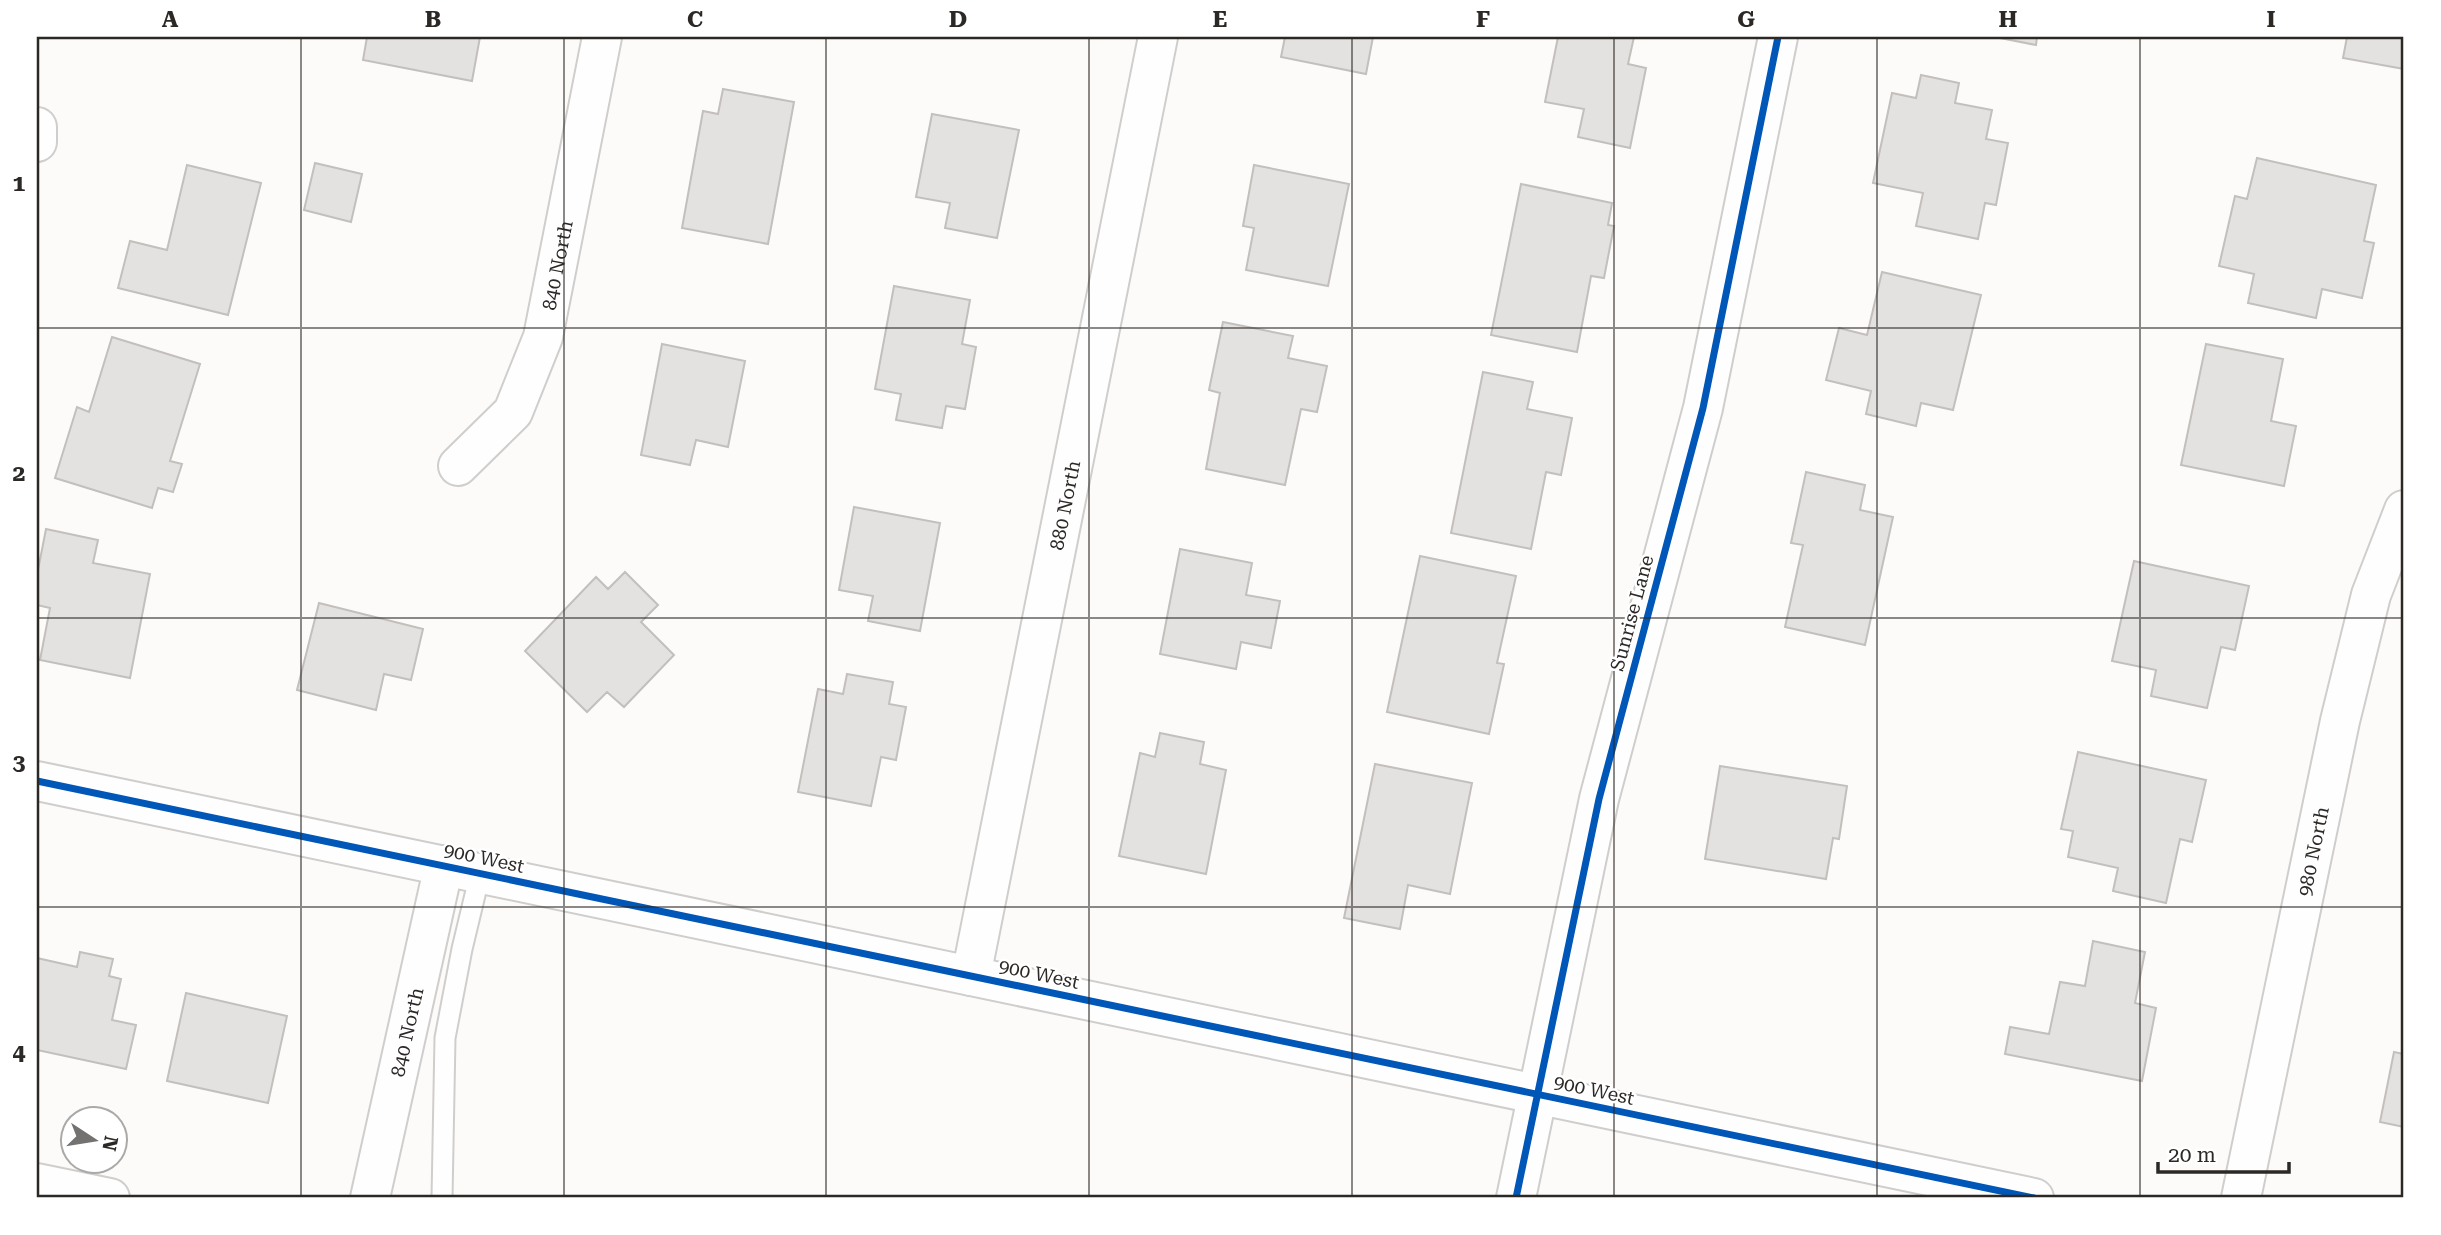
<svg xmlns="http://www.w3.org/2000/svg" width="2441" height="1235" viewBox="0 0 2441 1235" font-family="'Roboto Serif',serif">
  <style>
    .building { fill: #e4e2e0; stroke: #c2bfbd; stroke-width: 2 }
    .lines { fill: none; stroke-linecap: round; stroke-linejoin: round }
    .service-casing { stroke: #d0cecc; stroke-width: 23 }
    .minor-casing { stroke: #d0cecc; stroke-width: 42 }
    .tertiary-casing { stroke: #d0cecc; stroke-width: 42 }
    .service { stroke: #fffefe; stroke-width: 19 }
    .minor { stroke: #fffefe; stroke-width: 38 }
    .tertiary { stroke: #fffefe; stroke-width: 38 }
    .cycleway-casing { stroke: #fff; stroke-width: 11 }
    .cycleway { stroke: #0057b8; stroke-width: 7 }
    .grid { fill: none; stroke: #2b2826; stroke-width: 2; stroke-opacity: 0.55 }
    .labels { text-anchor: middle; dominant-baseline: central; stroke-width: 5; stroke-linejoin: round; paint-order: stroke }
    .street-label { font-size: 19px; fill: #2b2826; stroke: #fff }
    .neatline { fill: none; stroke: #2b2826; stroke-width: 2.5 }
    .grid-label { font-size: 23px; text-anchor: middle; font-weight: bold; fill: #2b2826 }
  </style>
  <rect width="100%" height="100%" fill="#fdfbf9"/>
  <path class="building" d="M367 37H480L472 81 363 60Z
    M1285 37H1373L1366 74 1281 57Z
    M1558 37H1634L1628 64 1646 68 1630 148 1578 137 1584 109 1545 102Z
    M1995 37H2037L2036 45Z
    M2347 37H2404V69L2343 58Z
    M1921 75 1959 83 1955 103 1992 110 1986 139 2008 143 1996 205 1985 203 1978 239 1916 226 1923 193 1873 183 1892 93 1916 98Z
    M723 89 794 102 768 244 682 228 703 111 718 114Z
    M932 114 1019 130 997 238 945 228 950 203 916 197Z
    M2257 158 2376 185 2364 241 2374 243 2362 298 2322 289 2316 318 2248 303 2254 274 2219 266 2235 196 2247 199Z
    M315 163 362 174 351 222 304 210Z
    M187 165 261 183 228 315 118 288 130 241 167 250Z
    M1254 165 1349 184 1328 286 1246 270 1254 228 1243 226Z
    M1521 184 1612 203 1608 225 1614 226 1604 278 1591 276 1577 352 1491 335Z
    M1882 272 1981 295 1953 410 1921 403 1916 426 1866 414 1871 391 1826 380 1839 328 1867 335Z
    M894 286 970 300 962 344 976 347 965 409 946 406 942 428 896 420 901 394 875 389Z
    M1223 322 1293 336 1288 358 1327 366 1317 412 1301 409 1285 485 1206 469 1220 393 1209 390Z
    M112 337 200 364 170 461 182 464 173 492 158 488 152 508 55 478 77 407 89 412Z
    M662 344 745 361 728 447 696 440 690 465 641 455Z
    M2206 344 2283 359 2271 421 2296 426 2284 486 2181 465Z
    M1483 372 1533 382 1527 409 1572 418 1561 475 1546 472 1531 549 1451 533Z
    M1806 472 1865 485 1860 510 1893 517 1865 645 1785 627 1803 545 1791 543Z
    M854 507 940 523 920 631 868 621 873 596 839 590Z
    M46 529 98 540 93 563 150 574 130 678 40 660 50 608 37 605V575Z
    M1180 549 1252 563 1246 595 1280 601 1271 648 1241 642 1236 669 1160 654Z
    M1420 556 1516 576 1497 663 1504 664 1489 734 1387 712Z
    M2134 561 2249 586 2235 650 2221 647 2207 708 2151 696 2156 670 2112 661Z
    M625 572 658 605 641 622 674 655 624 707 607 692 587 712 525 651 596 577 608 589Z
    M319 603 423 629 411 680 384 674 376 710 297 690Z
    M847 674 893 682 889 704 906 707 896 760 881 757 871 806 798 792 818 689 843 694Z
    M1160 733 1204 742 1200 764 1226 770 1206 874 1119 856 1140 753 1155 757Z
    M2078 752 2206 780 2192 842 2180 839 2166 903 2113 891 2118 868 2068 857 2073 831 2061 829Z
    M1375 764 1472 783 1450 894 1408 885 1400 929 1344 918Z
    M1720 766 1847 786 1839 839 1833 838 1826 879 1705 859Z
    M2093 941 2145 952 2135 1003 2156 1008 2142 1081 2005 1054 2010 1027 2049 1034 2060 982 2085 986Z
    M80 952 113 959 109 976 121 979 112 1020 136 1025 126 1069 37 1050V958L77 967Z
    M186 993 287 1016 268 1103 167 1081Z
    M2394 1052 2404 1054V1127L2380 1122Z"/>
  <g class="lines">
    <defs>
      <path id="service" d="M442 1198 445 1038 462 949 480 874"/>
      <g id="minor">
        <path d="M37 127V142"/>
        <path id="s1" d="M458 466 513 412 543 337 602 37"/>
        <path id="s2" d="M971 976 1158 37"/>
        <path d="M37 1183 110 1198"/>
        <path id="s3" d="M370 1198 444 865"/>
        <path d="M1516 1198 1599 799 1703 408 1778 37"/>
        <path id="s4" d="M2241 1198 2340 721 2371 595 2404 510"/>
      </g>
      <path id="tertiary" d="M37 781 2034 1198"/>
    </defs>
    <use href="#service" class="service-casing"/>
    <use href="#minor" class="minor-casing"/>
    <use href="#tertiary" class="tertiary-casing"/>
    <use href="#service" class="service"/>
    <use href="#minor" class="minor"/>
    <use href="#tertiary" class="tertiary"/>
    <defs>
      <path id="cycleway" d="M37 781 2034 1198
        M1516 1198 1599 799 1703 408 1778 37"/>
    </defs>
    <use href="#cycleway" class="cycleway-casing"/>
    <use href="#cycleway" class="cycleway"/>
  </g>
  <path class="grid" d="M301 37V1198M564 37V1198M826 37V1198M1089 37V1198M1352 37V1198M1614 37V1198M1877 37V1198M2140 37V1198M37 328H2404M37 618H2404M37 907H2404"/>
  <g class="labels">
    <g class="street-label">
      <text stroke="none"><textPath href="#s1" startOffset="231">840 North</textPath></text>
      <text stroke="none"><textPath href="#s2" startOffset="480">880 North</textPath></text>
      <text transform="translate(1632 613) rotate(-75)">Sunrise Lane</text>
      <text stroke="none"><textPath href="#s4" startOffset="354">980 North</textPath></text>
      <text transform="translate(484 858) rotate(12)">900 West</text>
      <text transform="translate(1039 974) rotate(12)">900 West</text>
      <text stroke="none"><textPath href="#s3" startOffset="170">840 North</textPath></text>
      <text transform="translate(1594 1090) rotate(12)">900 West</text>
    </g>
  </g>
  <rect width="2441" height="1235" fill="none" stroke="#ffffff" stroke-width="77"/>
  <g transform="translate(94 1140) rotate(102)"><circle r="33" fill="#ffffff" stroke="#aaa9a8" stroke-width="2"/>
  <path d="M0-5L12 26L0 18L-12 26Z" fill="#747270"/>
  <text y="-10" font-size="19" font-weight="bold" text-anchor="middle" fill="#2b2826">N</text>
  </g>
  <path d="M2158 1162v10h131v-10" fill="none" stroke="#2b2826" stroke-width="3.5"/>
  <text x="2168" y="1162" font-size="21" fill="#2b2826" stroke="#ffffff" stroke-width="5" paint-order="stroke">20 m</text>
  <rect x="38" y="38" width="2364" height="1158" class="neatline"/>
  <g class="grid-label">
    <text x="170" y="27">A</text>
    <text x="433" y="27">B</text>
    <text x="695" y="27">C</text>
    <text x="958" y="27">D</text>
    <text x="1220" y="27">E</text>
    <text x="1483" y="27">F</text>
    <text x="1746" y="27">G</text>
    <text x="2008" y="27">H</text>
    <text x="2271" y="27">I</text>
    <text x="19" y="191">1</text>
    <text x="19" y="481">2</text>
    <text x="19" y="770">3</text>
    <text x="19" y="1060">4</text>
  </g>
</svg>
